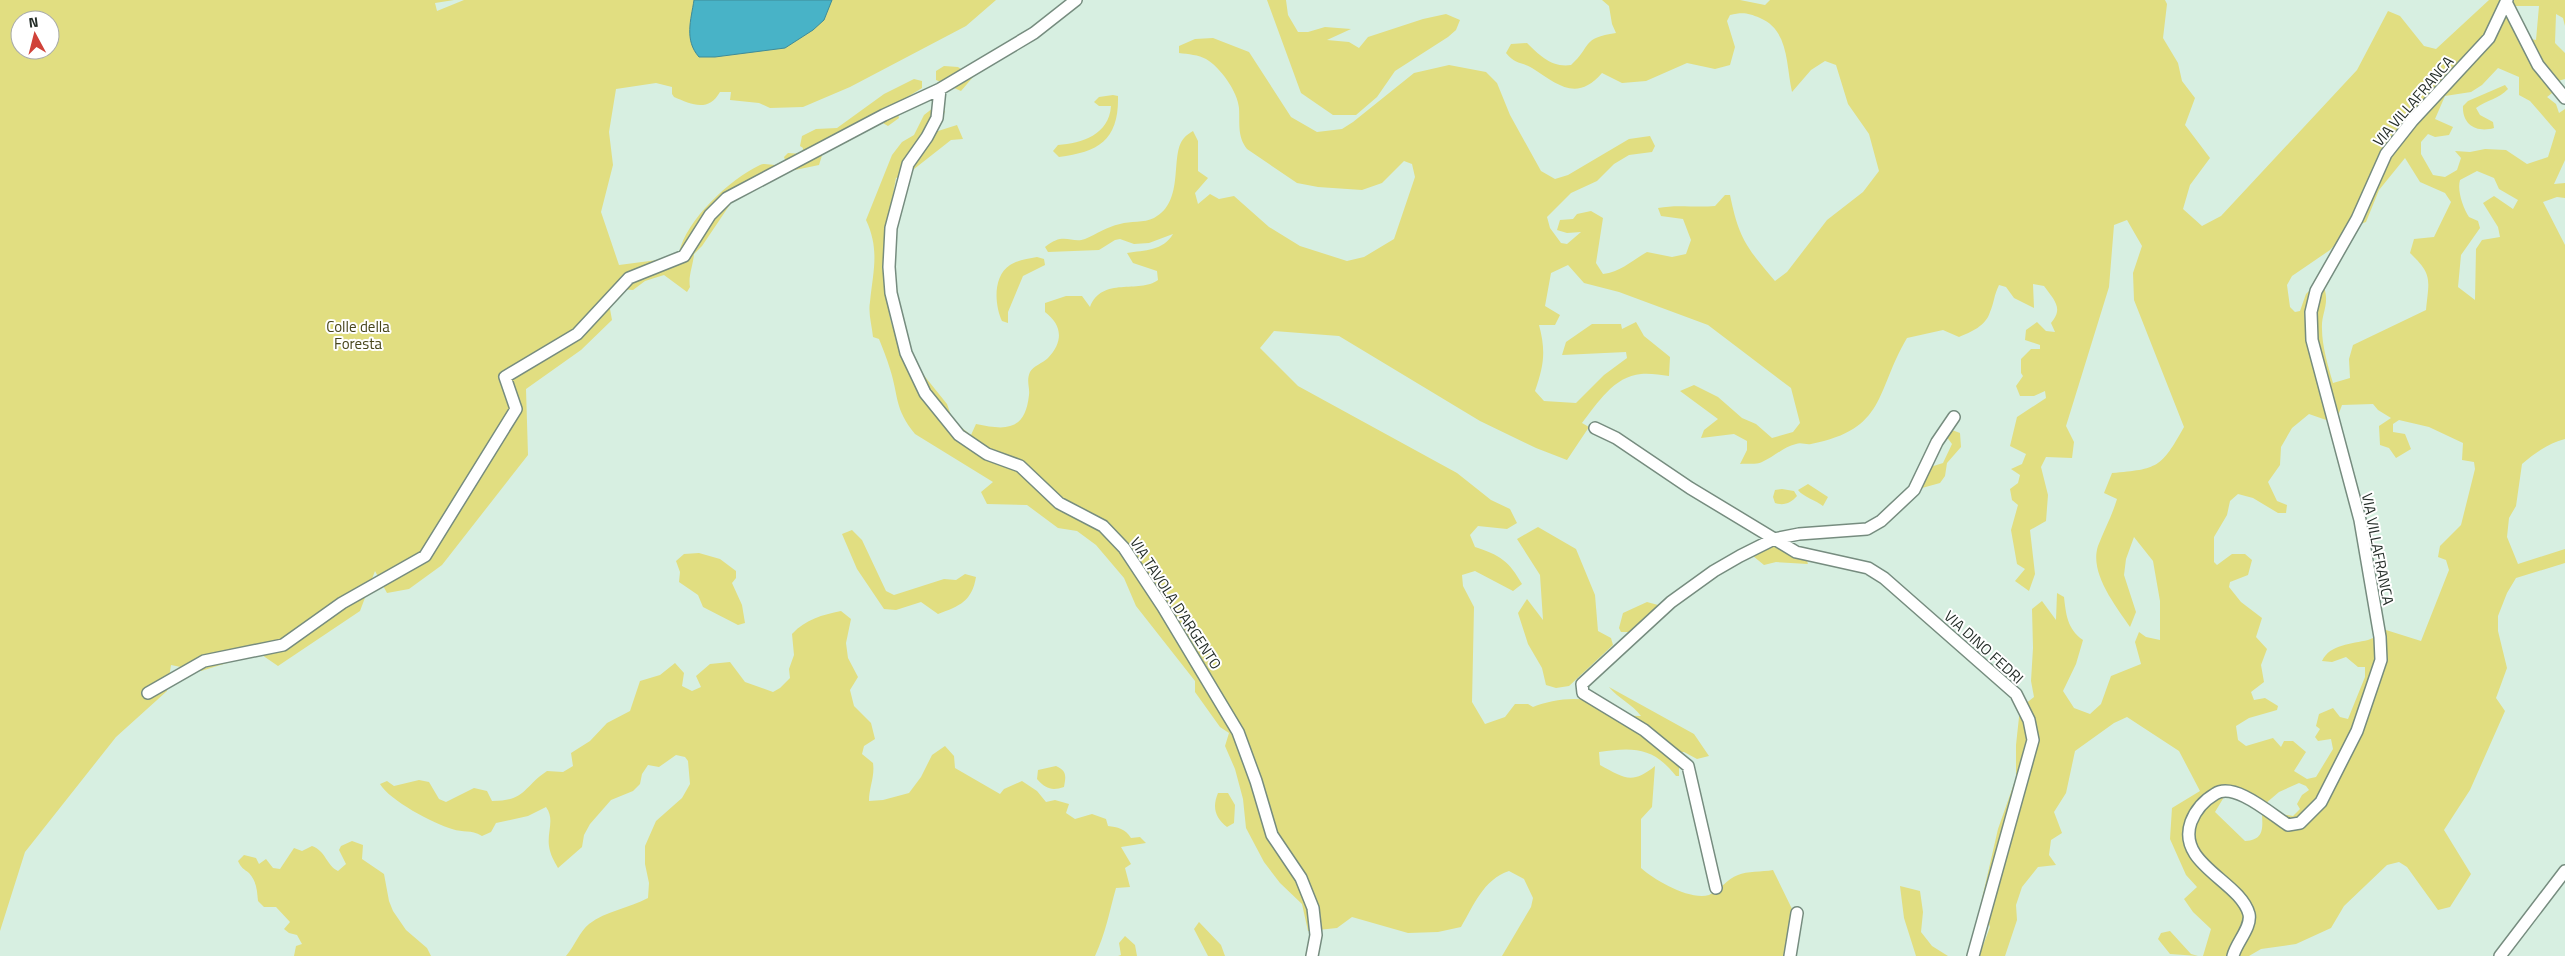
<svg xmlns="http://www.w3.org/2000/svg" width="2565" height="956" viewBox="0 0 2565 956" font-family="'Titillium Web',sans-serif">
  <style>
    .green { fill: #e1de81; fill-rule: evenodd }
    .water { fill: #48b3c7; stroke: #3e8b98 }
    .lines { fill: none; stroke-linecap: round; stroke-linejoin: round }
    .street-casing { stroke: #768c7f; stroke-width: 14 }
    .street { stroke: #fff; stroke-width: 11 }
    .labels { text-anchor: middle; dominant-baseline: central; stroke-width: 4; stroke-linejoin: round; paint-order: stroke }
    .street-label { font-size: 15px; fill: #252e29; stroke: #fff }
    .park-label { font-size: 15px; fill: #47451a; stroke: #fff }
  </style>
  <rect width="100%" height="100%" fill="#d7efe1"/>
  <path class="green" d="M0 0H454L435 3 437 11 464 0H996L966 26 850 87 803 107 770 108 759 103 730 100 731 92H720C708 113 691 104 674 97L672 94V87L656 83 616 89 609 132 613 165 601 212 619 265 665 259 679 253C686 220 730 179 760 165 764 163 770 165 775 165L779 173 777 178 731 203 702 246 694 254C693 266 688 276 690 287L687 292 664 275 645 281 633 290 610 288 608 298 612 320 581 350 526 389 528 455 442 565 409 589 387 593 375 571 360 611 278 666 259 653 201 671 171 665 167 691 116 737 25 852 0 931ZM20 20H50V50H20Z
    M1267 0H1286L1288 15 1298 32H1308L1325 27 1351 29 1327 40 1349 42 1359 48 1368 37 1423 19 1446 14 1460 20 1456 30 1448 37 1395 71 1377 97 1356 115H1333L1301 93Z
    M1602 0H1740L1765 5 1770 0H2165L2167 4 2163 38 2178 63 2182 81 2195 98 2185 125 2210 158 2190 185 2183 209 2202 226 2221 216 2357 70 2388 11 2400 16 2424 46 2436 49 2489 0H2565V26L2563 18 2556 14 2555 43 2565 53V79L2558 81 2556 90 2547 97 2556 104 2559 113 2565 109V160L2554 184 2565 183V198L2557 197 2543 202 2565 245V439C2549 443 2535 453 2522 464L2516 506 2509 518 2507 537 2518 564 2565 549V563L2516 578 2507 593 2498 616V631L2507 668 2496 698 2505 711 2470 790 2444 830 2471 874 2450 907 2438 910 2407 867 2399 862 2387 865 2344 906 2331 928 2296 944 2261 949 2249 956H2203L2211 929 2193 912 2184 899 2197 887 2186 875 2170 839 2172 808 2200 791 2179 751 2127 717 2114 723 2075 751 2066 793 2054 812 2062 833 2051 840 2049 855 2056 865 2038 867 2022 887 2016 905 2017 920 2005 956H1979L1990 927 1981 903 1998 829 2016 778V745L2020 708 2034 697 2031 681 2033 648 2032 609 2042 601 2056 620 2057 593 2064 597C2066 614 2067 629 2083 640L2076 664 2063 691 2074 708 2090 714 2101 704 2111 676 2141 664 2135 642 2139 632 2146 637 2160 640V601L2153 561 2134 537 2126 559 2124 575 2136 612 2130 627C2116 606 2089 573 2098 546 2104 530 2112 516 2117 499L2104 493 2112 473C2158 469 2161 468 2184 427L2134 300 2133 273 2142 246 2127 220 2114 225 2109 287 2066 426 2074 442 2072 458 2046 457 2041 467 2048 495 2046 521 2030 530 2035 574 2029 591 2015 581 2025 569 2017 564 2011 530 2018 505 2012 500 2010 489 2018 483 2020 475 2011 469 2022 464 2026 454 2010 446 2017 417 2046 398 2045 391 2034 396H2020L2016 386 2023 376 2021 373V359L2031 349H2040V345L2025 340 2026 330 2037 322 2046 331 2055 332 2051 323C2064 308 2054 300 2044 286L2033 284 2034 308 2014 298 2006 287 1999 285C1994 295 1994 303 1990 312 1986 326 1971 332 1959 337L1943 330 1907 338C1875 392 1887 429 1811 444 1806 445 1801 442 1796 444 1783 447 1774 457 1762 462 1756 465 1746 463 1740 464L1747 450V441L1734 434 1701 438 1704 430 1718 419 1680 391 1694 385 1718 397 1742 418 1756 424 1772 438 1793 432 1800 423 1791 388 1708 325 1619 292 1584 283 1568 265 1551 273 1545 306 1560 315 1555 325H1539C1546 351 1544 365 1535 391L1544 401 1576 403 1604 375 1627 358 1626 352 1562 355 1566 342 1592 324H1621L1622 329 1636 322 1644 336 1670 357 1669 376C1660 375 1650 373 1641 374 1614 376 1597 404 1582 423L1589 427 1567 460 1536 448 1480 421 1339 336 1274 331 1260 348 1298 386 1457 473 1491 500 1510 509 1517 523 1507 529 1478 526 1470 535 1475 547C1500 555 1509 561 1522 584L1513 591 1475 571 1462 575 1463 586 1474 607 1472 702 1485 724 1505 717 1515 704H1528L1533 707C1550 700 1577 696 1596 702 1612 707 1624 717 1641 716 1632 704 1619 699 1609 687L1694 734 1709 756 1697 759 1684 752H1673L1679 764V776H1676C1653 747 1634 747 1599 752L1600 765C1624 778 1632 785 1655 766L1652 807 1641 819V868C1654 880 1691 901 1709 895 1720 890 1727 879 1738 875 1747 871 1762 872 1773 870L1793 911 1787 956H1502L1531 907 1533 898 1524 879 1509 871C1483 880 1474 905 1461 927L1438 932 1408 933 1352 917 1337 928 1308 931 1302 904 1280 883 1264 862 1246 828 1243 799 1235 769 1225 746 1229 733 1220 727 1195 692V681L1136 606 1124 578 1096 545 1077 531 1058 528 1027 505 987 504 981 492 993 482 915 434C894 408 899 397 890 369 887 359 883 349 879 339L873 337C872 326 868 313 870 302 873 271 880 250 866 220L892 155 902 142 914 135 924 115 933 108 945 111 941 122 934 128 938 131 957 125 963 139 951 140 909 173 896 178 886 233 888 280 898 291C882 314 892 322 900 346L912 351 922 373 947 404 953 421 971 435 976 424C1005 430 1025 432 1029 395 1030 387 1026 381 1030 372 1033 366 1043 363 1048 358 1064 341 1062 325 1045 312V303L1066 296H1082L1090 307C1102 276 1139 294 1158 280L1157 271 1133 263 1127 253C1145 250 1163 251 1173 234L1149 243 1134 244 1120 239 1115 240 1099 250 1048 252 1045 247C1064 231 1071 244 1085 239 1097 234 1106 227 1120 224 1130 221 1144 223 1154 218 1186 201 1169 155 1184 138 1186 135 1190 133 1193 131L1198 141V171L1208 178 1195 193 1198 204 1210 194 1219 199 1234 196 1269 227 1300 246 1347 261 1364 257 1394 239 1415 177 1412 164 1404 161 1382 183 1362 190 1318 187 1297 183 1247 149C1237 136 1240 123 1239 108 1238 92 1220 67 1206 59 1199 55 1188 54 1179 53V46L1195 39 1213 38 1249 52 1291 117 1317 132 1342 129 1353 122 1414 73 1449 65 1486 72 1497 83 1510 115 1541 171 1555 179 1568 175 1629 139 1650 136 1655 146 1652 152 1629 155 1614 164 1597 181 1571 193 1547 217 1550 228 1561 243 1567 244 1581 232 1567 233 1557 230 1560 220 1573 219 1577 214 1591 211 1603 218 1596 263 1603 274C1621 272 1631 261 1647 252L1672 257 1686 254 1691 240 1683 219 1661 216 1658 208C1678 204 1694 208 1715 206L1725 195H1730C1739 239 1747 248 1775 281L1787 272 1827 220 1863 192 1879 171 1869 134 1848 104 1836 65 1825 61 1811 70 1792 92C1786 65 1789 30 1760 18 1748 13 1743 12 1730 15L1727 21 1735 47 1730 65 1715 69 1687 63 1646 81 1622 83 1602 73C1577 102 1558 85 1532 68 1520 61 1516 65 1506 53L1511 44 1527 43C1539 55 1552 68 1571 65 1592 46 1581 38 1616 33L1612 24 1609 6ZM2516 6H2539L2536 40 2526 38 2517 25ZM2498 68 2519 77V95L2530 101 2556 131 2548 157 2527 164 2506 150 2485 149 2470 152 2455 151 2461 158 2457 170 2445 177 2433 175 2421 154V142L2428 134 2435 137 2449 135 2453 127 2435 119 2445 96 2471 92 2482 85ZM2405 158 2420 182 2445 193 2451 202 2434 237 2414 239 2410 253C2433 275 2429 279 2426 310L2353 345 2349 359 2350 378 2333 383C2328 366 2322 346 2322 329 2321 313 2330 305 2324 287L2315 285 2306 294 2300 311 2295 312 2290 307 2287 285 2292 276 2330 250 2350 228 2366 222 2379 190ZM2477 171 2494 178 2499 189 2518 200 2513 209 2494 196 2483 203 2498 227 2500 237 2482 240 2476 249 2475 300 2458 287 2461 255 2480 228 2478 221 2469 217C2463 208 2457 191 2460 180ZM2373 404 2378 410 2391 418 2379 426 2380 445 2389 448 2396 458 2411 449 2405 434 2393 432V424L2399 420 2429 427 2463 443 2462 460 2474 462 2475 469 2461 525 2440 546 2438 557 2446 560 2449 570 2421 641 2386 630C2380 633 2375 638 2368 640 2352 644 2330 644 2322 661L2332 662 2346 657 2358 667H2365V677L2348 719 2340 717 2333 708 2319 714 2316 726 2320 729 2315 737 2318 741 2331 739 2333 749 2316 777 2307 779 2294 771 2306 752 2293 741H2284L2281 747 2273 738 2246 746 2238 740 2236 726 2249 718 2277 710 2278 706 2265 698 2254 700 2251 692 2264 682 2261 665 2267 649 2256 637 2262 618 2241 602 2229 587 2230 582 2248 575 2252 560 2245 554H2232L2217 565 2214 562V537L2227 515 2230 501 2238 494 2253 498 2278 513H2286L2287 505 2277 501 2268 482 2280 465 2281 447 2292 428 2309 414 2329 421H2336L2342 405ZM2299 783 2306 786 2309 790 2302 795 2297 804 2300 809 2293 816 2275 813 2262 815C2263 830 2263 840 2245 841L2215 812 2224 797H2237L2265 804 2279 792Z
    M944 66 958 67 973 77 961 91 936 80V71Z
    M914 79 922 81V88L896 104 899 118 888 126 876 119 865 131 846 143 833 137 824 149 819 165 795 170 788 168 784 157 788 153 802 154 803 148 800 146 802 136 816 129 837 128 884 94Z
    M2505 85 2508 89C2499 99 2487 100 2476 108L2480 115 2493 122 2494 128C2477 133 2462 125 2463 106L2468 101Z
    M1113 95 1118 96C1119 140 1099 152 1059 157L1053 151 1058 145C1082 143 1109 135 1111 106H1099L1094 102 1099 97Z
    M1037 257 1044 259 1045 265 1023 276 1008 312V323L1002 321C995 306 992 277 1010 265 1017 260 1028 259 1037 257Z
    M1952 430 1960 433 1961 447 1947 463 1945 476 1940 483 1922 488 1918 487 1924 469 1943 463 1952 444 1946 436Z
    M1808 484 1828 497 1823 506C1816 500 1803 497 1798 490Z
    M1782 489 1794 491 1797 496C1791 503 1784 506 1775 503L1773 497 1775 490Z
    M1538 527 1576 549 1595 595 1598 631 1611 638 1613 645 1569 686 1556 688 1546 685 1542 668 1528 644 1518 613 1527 599 1543 620 1540 575 1517 539Z
    M852 530 862 540 886 591 894 595 944 579 956 580 965 574 976 577C972 601 960 606 938 614L921 602 896 610 884 609 857 569 842 534Z
    M1768 542 1789 555H1805L1808 564 1776 562 1764 565 1753 556 1757 547Z
    M699 553 720 559 736 571V578L732 583 742 605 745 623 738 625 703 607 698 595 679 582 680 572 676 561 684 554Z
    M1647 602 1658 605V624H1639L1634 632H1621L1619 628 1623 613Z
    M841 611 851 619 846 643 848 658 858 677 850 690 854 706 871 723 875 739 864 746 862 754 873 763C875 777 869 787 869 801L883 800 909 793 921 777 932 755 945 746 954 756 955 768 1000 794 1004 789 1022 781 1037 791 1046 802 1055 800 1069 804 1066 813 1075 819 1092 814 1106 819 1108 826C1117 827 1126 829 1131 838L1140 837 1146 843 1121 847 1131 864 1125 868 1130 887 1116 888C1109 913 1106 932 1095 956H566C574 947 580 931 589 924 606 911 629 908 648 898L649 883 645 864V846L656 821 682 798 690 784 688 761 685 757 676 755 659 767 648 765 642 774 640 784 633 791 611 800 590 824 584 835 582 847 558 868C554 861 550 854 549 846 547 832 555 819 546 807L528 816 496 823 491 832 482 836C470 829 464 833 452 829 434 824 389 800 380 784L387 781 394 786 419 780 429 782 439 799 446 802 474 788 487 791 492 801C526 801 523 787 547 771L563 772 573 766 571 753 590 741 607 723 630 711 640 681 660 675 675 663 684 673 682 686 692 691 701 687 696 676 710 664 730 662 745 682 773 692 780 688 790 678 789 669 794 655 792 634C806 619 822 615 841 611Z
    M1056 766C1067 771 1066 776 1064 787 1052 791 1046 789 1037 779L1038 770Z
    M1218 793H1228L1235 805 1234 823 1227 827C1215 818 1212 807 1218 793Z
    M352 841 363 845 362 859 384 874 389 901 393 911 406 930 427 948 431 956H294L296 946 302 944 297 935 289 933 284 929 290 922 276 907H264L258 901C257 891 257 882 249 873 244 869 241 868 238 861L244 855 256 858 259 864 266 859 273 868 280 869 294 848 302 851 312 846C326 851 326 865 338 871L346 864 339 850 341 846Z
    M1900 886 1920 891 1923 912 1921 932 1932 946 1948 956H1916L1904 918Z
    M1199 922 1221 945 1225 956H1208L1194 929Z
    M2170 931 2191 954 2198 956 2170 954 2158 939 2161 933Z
    M1125 936 1135 945 1137 956H1118L1121 955 1119 943Z"/>
  <path class="water" d="M694 0H832L824 20 813 30 785 48 715 57H699C684 40 691 20 694 0Z"/>
  <g class="lines">
    <defs>
      <path id="street" d="M2507 4 2538 65 2565 98
        M940 89 937 118 927 137 908 164 891 228 889 267 891 293 906 353 925 393 959 435 987 454 1020 466 1059 503 1103 526 1124 548 1163 607 1238 732 1256 781 1272 835 1301 878 1313 908 1316 935 1312 956
        M1595 428 1616 438 1690 488 1796 552 1868 568 1884 578 2016 694 2029 720 2033 740 1973 956
        M148 693 204 661 283 645 342 603 425 556 516 409 505 377 577 334 629 278 684 256 710 215 727 198 884 115 940 89 1034 33 1076 0
        M1716 888 1688 766 1644 730 1583 693 1582 684 1671 602 1714 571 1740 556 1774 539 1799 534 1867 529 1881 521 1914 490 1937 442 1954 417
        M1790 956 1797 913
        M2233 956C2236 943 2252 927 2249 914 2240 881 2176 864 2191 822 2196 809 2203 801 2215 794 2234 781 2271 814 2288 825L2300 823 2321 802 2357 731 2381 660 2380 637 2360 520 2312 340 2311 312 2316 291 2357 219 2386 154 2412 121 2489 38 2507 0
        M2500 956 2565 871"/>
    </defs>
    <use href="#street" class="street-casing"/>
    <use href="#street" class="street"/>
  </g>
  <g class="labels">
    <g class="street-label">
      <text transform="translate(2413 101) rotate(-49)">VIA VILLAFRANCA</text>
      <text transform="translate(2378 549) rotate(79)">VIA VILLAFRANCA</text>
      <text transform="translate(1176 603) rotate(57)">VIA TAVOLA D'ARGENTO</text>
      <text transform="translate(1984 647) rotate(42)">VIA DINO FEDRI</text>
    </g>
    <g class="park-label">
      <text x="358" y="326">Colle della<tspan x="358" dy="17">Foresta</tspan></text>
    </g>
  </g>
  <g transform="translate(35 35) rotate(353)"><circle r="24" fill="#ffffff" stroke="#a8aba9"/>
  <path d="M0-4L9 19L0 12L-9 19Z" fill="#d04239"/>
  <text y="-8" font-size="14" font-weight="bold" text-anchor="middle" fill="#252e29">N</text>
  </g>
</svg>
